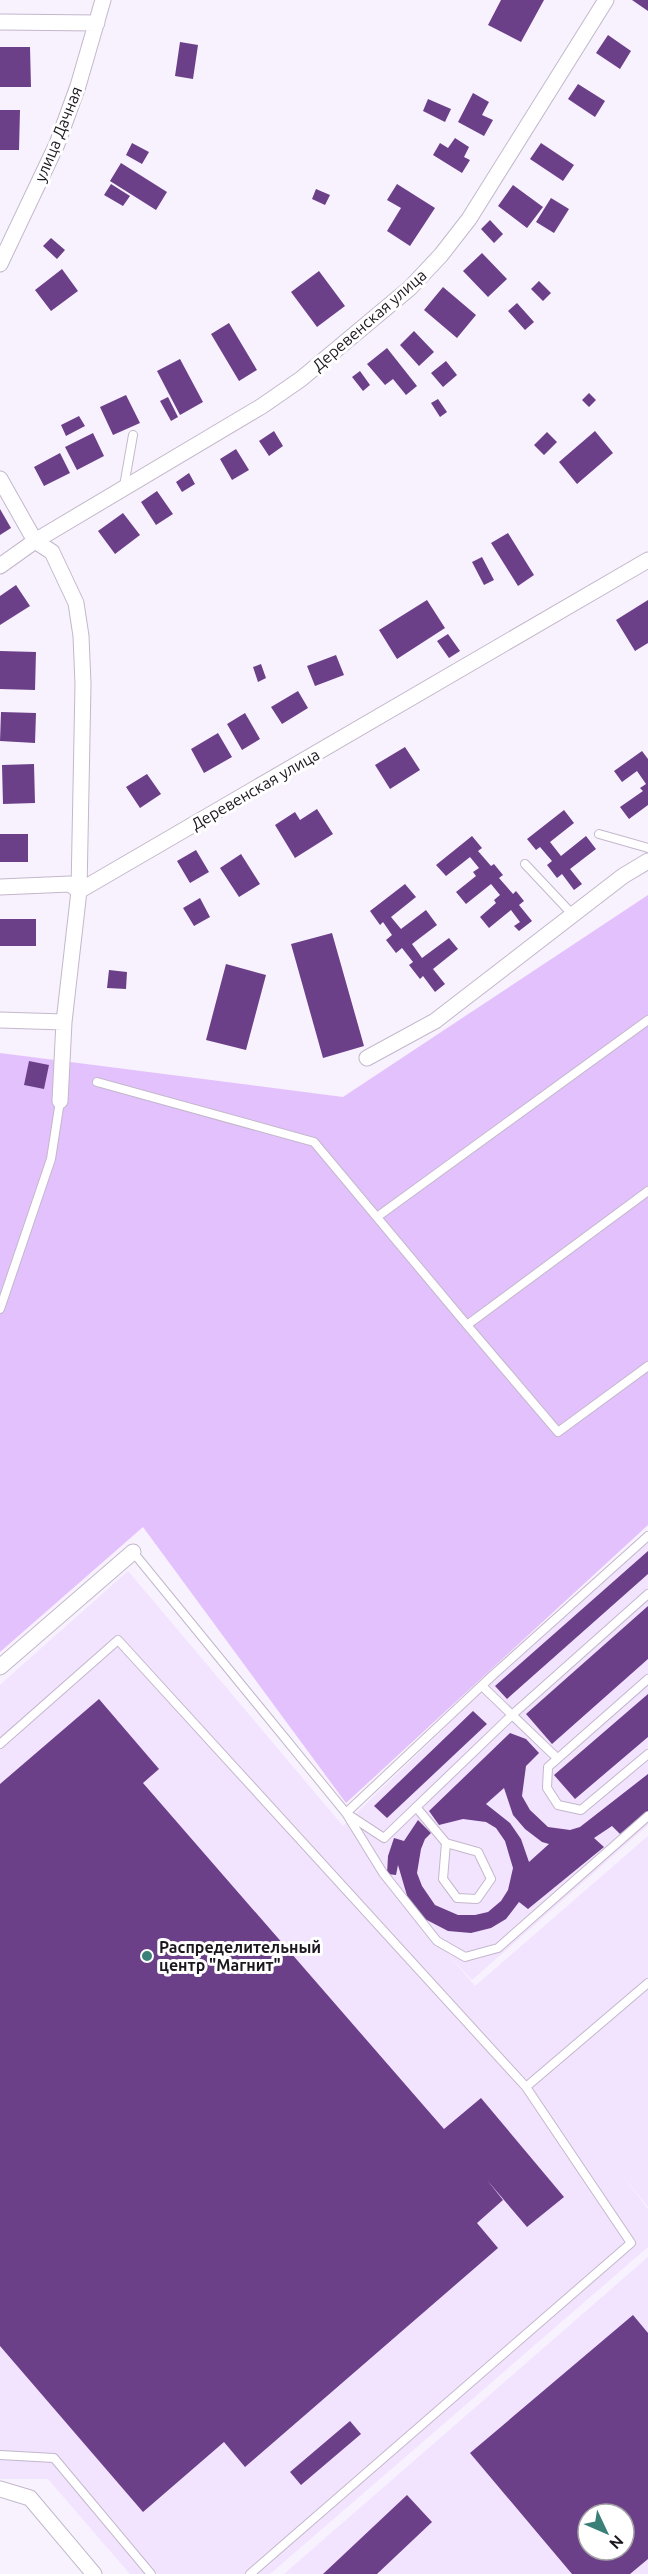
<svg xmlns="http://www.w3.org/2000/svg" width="648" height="2574" viewBox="0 0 648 2574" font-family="Ubuntu,sans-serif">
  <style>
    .built { fill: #f2e3ff; fill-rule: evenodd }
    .green { fill: #e3c1fd }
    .building { fill: #6b4088; fill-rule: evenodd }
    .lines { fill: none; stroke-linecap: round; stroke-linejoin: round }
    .lane-casing { stroke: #c3b8cb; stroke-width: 10 }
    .street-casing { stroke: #c3b8cb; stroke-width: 17 }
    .lane { stroke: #fff; stroke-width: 8 }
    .street { stroke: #fff; stroke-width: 15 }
    .poi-dot { fill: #3a8078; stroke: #fff; stroke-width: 2 }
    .labels { text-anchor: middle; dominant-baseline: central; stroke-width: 6; stroke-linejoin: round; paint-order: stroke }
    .street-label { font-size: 16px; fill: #1b171e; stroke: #fff }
    .poi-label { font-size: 16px; font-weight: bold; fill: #1b171e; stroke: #fff; text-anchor: start }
  </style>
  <rect width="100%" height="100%" fill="#f8f1fe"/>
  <path class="built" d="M648 1543V1825L472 1980 447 1953 475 1986 648 1836V2207L621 2174 648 2209V2247L270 2574H130L48 2479H0V1685L128 1571 343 1826 507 1668Z
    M648 2257V2574H284ZM588 2514H624V2550H588Z"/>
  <path class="green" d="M648 895V1525L346 1803 143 1527 0 1652V1053L343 1097Z"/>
  <path class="building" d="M501 0H544L521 42 488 25Z
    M632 0H648V11Z
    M608 35 631 51 620 69 596 53Z
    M180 42 198 45 193 79 175 76Z
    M0 47H30L31 87H0Z
    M578 84 605 101 595 117 568 99Z
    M473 93 489 102 482 115 493 120 484 136 458 122Z
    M428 99 451 109 445 122 423 111Z
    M0 110H20L19 150H0Z
    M455 138 469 147 464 157 470 160 462 173 433 155 440 143 448 148Z
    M132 143 149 152 142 164 126 155Z
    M541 143 574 165 563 181 530 159Z
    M121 163 167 192 156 210 110 181Z
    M111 184 130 196 123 206 104 195Z
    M397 184 435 208 410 246 387 231 401 208 387 200Z
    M513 185 543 207 527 228 498 206Z
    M316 189 330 195 325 205 312 199Z
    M551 198 569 209 554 233 536 222Z
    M490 220 503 234 494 243 481 229Z
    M51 238 65 250 57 259 43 246Z
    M482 253 507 279 488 297 463 271Z
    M62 269 78 291 51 311 35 290Z
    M319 271 345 306 317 327 291 292Z
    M539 281 551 293 543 301 531 289Z
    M443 287 476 315 457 338 424 310Z
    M517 303 534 322 525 330 508 311Z
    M229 323 257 370 239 381 211 334Z
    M414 331 434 352 419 366 400 345Z
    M387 348 417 386 406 395 393 379 385 385 367 364Z
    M180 359 203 402 180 415 157 371Z
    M446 361 457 375 443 387 431 373Z
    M360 371 370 385 363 391 352 377Z
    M589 393 596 400 589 407 582 400Z
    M126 395 140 423 113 435 100 407Z
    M168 397 178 417 171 421 160 401Z
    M438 399 447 412 440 417 431 403Z
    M79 416 85 426 66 436 61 425Z
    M274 431 283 446 269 456 259 441Z
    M595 431 613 453 577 484 559 462Z
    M547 432 557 442 544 455 534 445Z
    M93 433 104 456 77 470 65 447Z
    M236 449 249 470 232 480 220 459Z
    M60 453 70 473 44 486 34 467Z
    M189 473 195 484 182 492 176 482Z
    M157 491 173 514 156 525 141 502Z
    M0 509 11 528 0 535Z
    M123 513 140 535 115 554 98 531Z
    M508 533 534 575 518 586 491 543Z
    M482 557 494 580 484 585 472 562Z
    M16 585 30 606 0 625V596Z
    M427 600 445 628 397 659 379 630Z
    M648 600V643L635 651 616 620Z
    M448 634 460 651 449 658 437 641Z
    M0 651 36 652 35 690 0 689Z
    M336 655 344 675 315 686 307 666Z
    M261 664 266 678 258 682 253 667Z
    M298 691 308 708 282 724 271 707Z
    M1 712 36 713 35 743 0 741Z
    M245 713 260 739 242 750 227 724Z
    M218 733 232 757 204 773 191 749Z
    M405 747 420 770 390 789 375 765Z
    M642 751 648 759V805L629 819 620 807 643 791 640 788 646 784 637 771 622 782 614 771Z
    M34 764 35 803 3 804 2 765Z
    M147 774 161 794 140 808 126 787Z
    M317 809 333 834 295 858 275 825 295 812 300 820Z
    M564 810 574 823 550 842 561 856 586 836 596 849 570 869 582 884 574 890 562 874 557 878 547 865 552 861 540 847 536 850 527 839Z
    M0 834H28V862H0Z
    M472 836 482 848 478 851 491 866 494 864 503 875 499 878 513 894 516 891 524 901 519 905 532 921 519 931 514 926 520 922 511 910 489 928 480 917 496 903 494 900 500 895 491 884 466 904 456 892 476 876 473 872 479 868 470 857 446 876 436 865Z
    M196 850 209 872 190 883 177 861Z
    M241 854 260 884 239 897 220 868Z
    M405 884 416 897 391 917 401 929 426 910 437 925 412 944 422 958 449 938 458 949 433 969 445 984 435 992 423 976 420 979 409 965 413 962 402 948 396 953 386 940 392 935 383 922 380 925 370 911Z
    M200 898 210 917 194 926 183 908Z
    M0 919H36V946H0Z
    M332 933 364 1046 323 1058 291 944Z
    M226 964 266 975 246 1050 206 1040Z
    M109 970 127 972 126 989 107 988Z
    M29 1061 49 1065 44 1089 24 1085Z
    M648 1551V1574L507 1699 495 1686Z
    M648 1606V1659L552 1744 526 1714Z
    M648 1694V1737L575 1799 554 1775Z
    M99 1699 159 1769 143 1783 444 2129 481 2098 564 2197 527 2227 487 2180 503 2200 477 2223 498 2248 245 2467 224 2442 143 2512 0 2346V1784Z
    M473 1711 487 1724 387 1818 374 1806Z
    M510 1733 526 1739 539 1753 526 1766 522 1796 530 1810 548 1827 570 1830 580 1827 648 1774V1811L620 1834 612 1826 594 1838 604 1847 528 1909 519 1902 506 1919 491 1928 471 1933 448 1931 423 1918 408 1899 398 1865 396 1875 387 1874 388 1856 394 1838 404 1841 418 1820 431 1833 425 1839 421 1849 417 1873 422 1886 435 1905 458 1915H475L488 1912 501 1901 508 1890 513 1868 505 1841 496 1828 486 1822 463 1819 439 1825 429 1811ZM504 1788 513 1815 525 1829 542 1842 549 1844 529 1862 521 1839 510 1823 486 1804Z
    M633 2315 648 2333V2559L630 2574H572L470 2453ZM588 2514H624V2550H588Z
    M350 2421 361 2434 301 2485 290 2472Z
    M407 2495 432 2522 377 2574H323Z"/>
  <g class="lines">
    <defs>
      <path id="lane" d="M124 486 133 435
        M599 834 648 848
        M525 864 573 915
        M97 1082 314 1142 467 1325 648 1191
        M377 1217 648 1020
        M0 1309 51 1159 60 1101
        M467 1325 558 1432 648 1366
        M133 1552 346 1813 493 1675 648 1536
        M648 1679 548 1767 547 1788 558 1805 581 1810 648 1754
        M482 1686 557 1758
        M0 1744 118 1640 526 2087 631 2243 250 2574
        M416 1807 446 1843 478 1852 491 1879 477 1899 457 1898 443 1879 446 1843
        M346 1813 383 1873 437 1941 465 1957 498 1948 648 1816
        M349 1815 384 1838 512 1715 648 1594
        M526 2087 648 1983
        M0 2455 54 2458 151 2574"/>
      <path id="street" d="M0 22 97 23
        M0 264 57 144 78 86 103 0
        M0 479 35 541 52 552 76 603 81 636 83 684 79 891 64 1022 60 1101
        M0 566 35 541 262 406 301 379 410 288 441 255 469 219 606 0
        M0 887 70 884 79 891
        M79 891 648 560
        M0 1020 64 1022
        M367 1058 435 1021 623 876 648 861
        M0 1667 133 1552
        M0 2489 30 2498 94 2574"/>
    </defs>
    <use href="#lane" class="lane-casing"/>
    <use href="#street" class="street-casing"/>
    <use href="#lane" class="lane"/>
    <use href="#street" class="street"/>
  </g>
  <circle class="poi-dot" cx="147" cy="1956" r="6"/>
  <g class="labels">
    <g class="street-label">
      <text transform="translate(58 134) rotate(-68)">улица Дачная</text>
      <text transform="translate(369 320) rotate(-41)">Деревенская улица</text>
      <text transform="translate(255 789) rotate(-30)">Деревенская улица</text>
    </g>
    <g class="poi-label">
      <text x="159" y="1947">Распределительный<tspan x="159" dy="18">центр "Магнит"</tspan></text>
    </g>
  </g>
  <g transform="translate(606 2532) rotate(134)"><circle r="28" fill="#ffffff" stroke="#a4a2a5" stroke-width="1.5"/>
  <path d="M0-4.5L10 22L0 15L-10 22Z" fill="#3a8078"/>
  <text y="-9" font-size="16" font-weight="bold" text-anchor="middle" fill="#1b171e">N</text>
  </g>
</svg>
